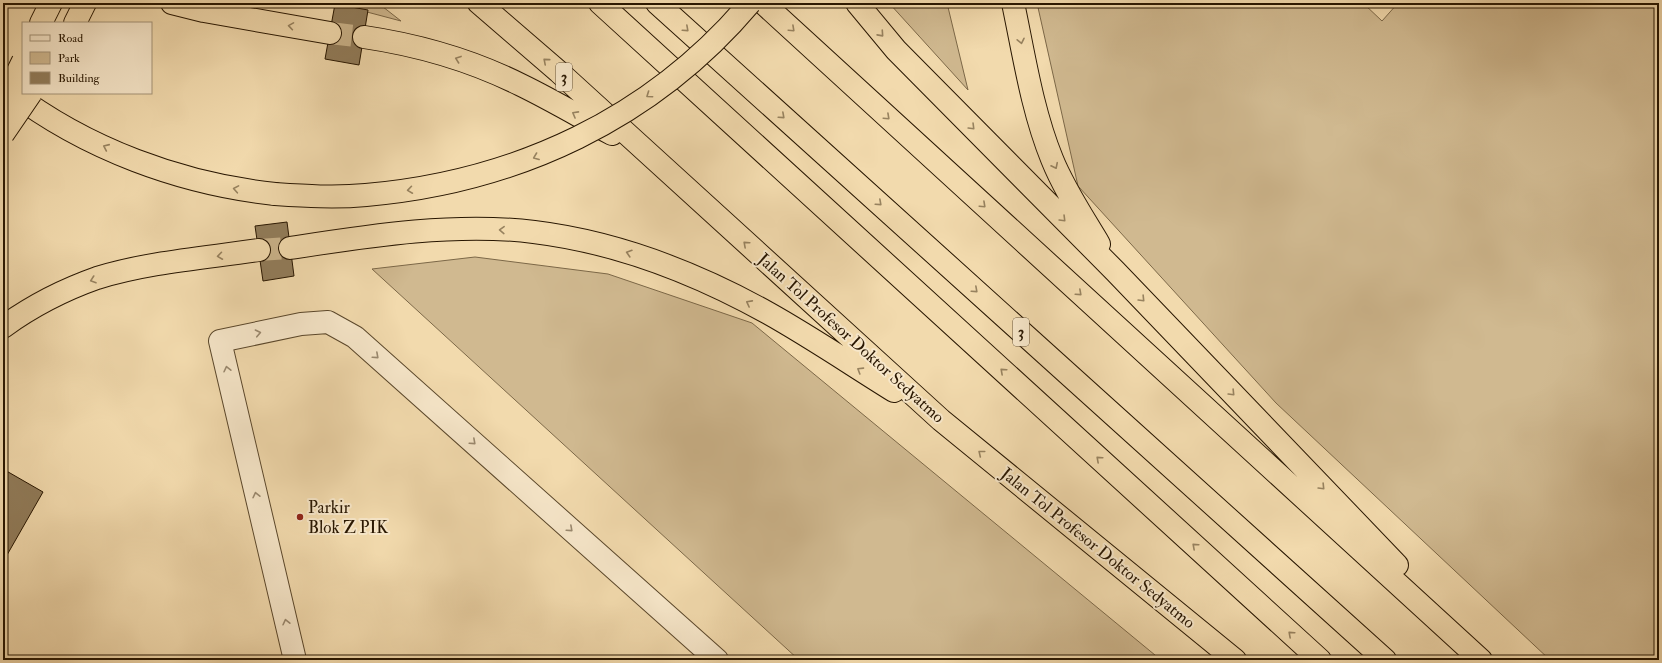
<svg xmlns="http://www.w3.org/2000/svg" width="1662" height="663" viewBox="0 0 1662 663" font-family="'IM FELL Double Pica',serif">
  <style>
    .green { fill: #d0b990; stroke: #7c6848 }
    .building { fill: #917c5a; stroke: #281600 }
    .lines { fill: none; stroke-linecap: round; stroke-linejoin: round }
    .highway-tunnel { stroke: #cab38a; stroke-width: 22; stroke-dasharray: 22 11; stroke-linecap: butt }
    .minor-casing { stroke: #5a472b; stroke-width: 24 }
    .highway-casing { stroke: #281600; stroke-width: 24 }
    .minor { stroke: #f7e7ca; stroke-width: 22 }
    .highway { stroke: #f2daad; stroke-width: 22 }
    .highway-bridge-casing { stroke: #281600; stroke-width: 24; stroke-linecap: butt }
    .highway-bridge { stroke: #f2daad; stroke-width: 22 }
    .oneway { stroke: #97825f }
    .oneway2 { stroke: #9a896f }
    .poi-dot { fill: #8f2418; stroke: #f7e7ca; stroke-width: 1.5 }
    .labels { text-anchor: middle; dominant-baseline: central; stroke-width: 4; stroke-linejoin: round; paint-order: stroke }
    .shield { fill: #f7e7ca; stroke: #66553d; stroke-width: 1 }
    .shield-label { font-size: 16px; font-weight: bold; fill: #281600 }
    .street-label { font-size: 17px; fill: #281600; stroke: #f7e7ca }
    .poi-label { font-size: 17px; fill: #281600; stroke: #f7e7ca; text-anchor: start }
  </style>
  <rect width="100%" height="100%" fill="#f2daad"/>
  <filter id="stains"><feTurbulence type="fractalNoise" baseFrequency=".005" numOctaves="4"/><feColorMatrix values="0 0 0 0 .2 0 0 0 0 .09 0 0 0 0 .02 0 0 0 .5 -.17"/></filter>
  <radialGradient id="worn" r=".72"><stop offset=".6" stop-color="#630" stop-opacity="0"/><stop offset="1" stop-color="#630" stop-opacity=".3"/></radialGradient>
  <path class="green" d="M333 3H378L401 21Z
    M889 3H947L968 90Z
    M1037 3H1363L1382 21 1398 3H1659V660H1550L1276 403 1078 186Z
    M475 257 608 274 752 323 1161 660H799L372 269Z"/>
  <path class="building" d="M335 4 368 10 359 65 325 59Z
    M287 222 294 276 263 281 255 226Z
    M3 469 43 492 3 562Z"/>
  <g class="lines">
    <path class="highway-tunnel" d="M330 33 364 37
      M259 250 290 248"/>
    <defs>
      <path id="minor" d="M295 660 220 341 301 324 328 322 355 337 717 660"/>
      <path id="highway" d="M172 3 204 11 330 33
        M479 3 559 72 941 420 1235 660
        M600 3 1320 660
        M657 3 1385 660
        M763 3 1481 660
        M857 3 896 50 1115 271 1397 565
        M1013 3C1024 55 1032 110 1052 159 1064 189 1083 217 1099 244
        M41 23 51 3
        M75 23 85 3
        M364 37C418 45 471 60 521 85 552 100 582 118 612 134
        M10 91C86 149 181 184 275 194
        M290 248C368 236 455 222 534 232 616 242 696 273 768 313 811 337 852 365 894 391
        M3 327C32 306 63 290 97 278 149 262 205 258 259 250"/>
    </defs>
    <use href="#minor" class="minor-casing"/>
    <use href="#highway" class="highway-casing"/>
    <use href="#minor" class="minor"/>
    <use href="#highway" class="highway"/>
    <defs>
      <path id="highway-bridge" d="M3 102 23 61
        M3 134 31 93
        M275 194C305 196 335 198 366 195 516 182 652 119 750 3"/>
    </defs>
    <use href="#highway-bridge" class="highway-bridge-casing"/>
    <use href="#highway-bridge" class="highway-bridge"/>
  </g>
  <defs><path id="oneway-chevron" d="M-2-3.5L2.5 0L-2 3.5" fill="none" stroke-width="1.6" stroke-linecap="round" stroke-linejoin="round"/></defs>
  <g class="oneway">
    <use href="#oneway-chevron" transform="translate(291 26) rotate(-171)"/>
    <use href="#oneway-chevron" transform="translate(686 29) rotate(42)"/>
    <use href="#oneway-chevron" transform="translate(792 29) rotate(43)"/>
    <use href="#oneway-chevron" transform="translate(881 34) rotate(48)"/>
    <use href="#oneway-chevron" transform="translate(1021 41) rotate(78)"/>
    <use href="#oneway-chevron" transform="translate(458 59) rotate(-160)"/>
    <use href="#oneway-chevron" transform="translate(546 61) rotate(-139)"/>
    <use href="#oneway-chevron" transform="translate(649 95) rotate(145)"/>
    <use href="#oneway-chevron" transform="translate(575 114) rotate(-151)"/>
    <use href="#oneway-chevron" transform="translate(782 116) rotate(42)"/>
    <use href="#oneway-chevron" transform="translate(887 117) rotate(43)"/>
    <use href="#oneway-chevron" transform="translate(972 127) rotate(45)"/>
    <use href="#oneway-chevron" transform="translate(106 147) rotate(-156)"/>
    <use href="#oneway-chevron" transform="translate(536 157) rotate(159)"/>
    <use href="#oneway-chevron" transform="translate(1055 166) rotate(64)"/>
    <use href="#oneway-chevron" transform="translate(236 189) rotate(-170)"/>
    <use href="#oneway-chevron" transform="translate(410 190) rotate(172)"/>
    <use href="#oneway-chevron" transform="translate(879 203) rotate(42)"/>
    <use href="#oneway-chevron" transform="translate(983 205) rotate(43)"/>
    <use href="#oneway-chevron" transform="translate(1063 219) rotate(45)"/>
    <use href="#oneway-chevron" transform="translate(502 230) rotate(-178)"/>
    <use href="#oneway-chevron" transform="translate(746 244) rotate(-138)"/>
    <use href="#oneway-chevron" transform="translate(629 253) rotate(-163)"/>
    <use href="#oneway-chevron" transform="translate(220 256) rotate(172)"/>
    <use href="#oneway-chevron" transform="translate(93 280) rotate(161)"/>
    <use href="#oneway-chevron" transform="translate(975 290) rotate(42)"/>
    <use href="#oneway-chevron" transform="translate(1079 293) rotate(42)"/>
    <use href="#oneway-chevron" transform="translate(1142 299) rotate(46)"/>
    <use href="#oneway-chevron" transform="translate(749 303) rotate(-152)"/>
    <use href="#oneway-chevron" transform="translate(860 370) rotate(-148)"/>
    <use href="#oneway-chevron" transform="translate(1003 371) rotate(-138)"/>
    <use href="#oneway-chevron" transform="translate(1232 393) rotate(46)"/>
    <use href="#oneway-chevron" transform="translate(981 453) rotate(-141)"/>
    <use href="#oneway-chevron" transform="translate(1099 459) rotate(-138)"/>
    <use href="#oneway-chevron" transform="translate(1322 487) rotate(46)"/>
    <use href="#oneway-chevron" transform="translate(1195 546) rotate(-138)"/>
    <use href="#oneway-chevron" transform="translate(1291 634) rotate(-138)"/>
  </g>
  <g class="oneway2">
    <use href="#oneway-chevron" transform="translate(258 333) rotate(-12)"/>
    <use href="#oneway-chevron" transform="translate(376 356) rotate(42)"/>
    <use href="#oneway-chevron" transform="translate(227 369) rotate(-103)"/>
    <use href="#oneway-chevron" transform="translate(473 442) rotate(42)"/>
    <use href="#oneway-chevron" transform="translate(256 495) rotate(-103)"/>
    <use href="#oneway-chevron" transform="translate(570 529) rotate(42)"/>
    <use href="#oneway-chevron" transform="translate(286 622) rotate(-103)"/>
  </g>
  <circle class="poi-dot" cx="300" cy="517" r="4"/>
  <g class="labels">
    <g class="shield">
      <rect x="556" y="63" width="16" height="28" rx="3"/>
      <rect x="1013" y="318" width="16" height="28" rx="3"/>
    </g>
    <g class="shield-label">
      <text x="564" y="77">3</text>
      <text x="1021" y="332">3</text>
    </g>
    <g class="street-label">
      <text transform="translate(851 338) rotate(42)">Jalan Tol Profesor Doktor Sedyatmo</text>
      <text transform="translate(1098 548) rotate(39)">Jalan Tol Profesor Doktor Sedyatmo</text>
    </g>
    <g class="poi-label">
      <text x="308" y="507">Parkir<tspan x="308" dy="20">Blok Z PIK</tspan></text>
    </g>
  </g>
  <rect width="1662" height="663" fill="none" stroke="#f2daad" stroke-width="16"/>
  <rect x="4" y="4" width="1654" height="655" fill="none" stroke="#281600" stroke-width="2"/>
  <rect x="8" y="8" width="1646" height="647" fill="none" stroke="#281600"/>
  <rect x="22" y="22" width="130" height="72" fill="#f7e7ca" stroke="#a49379"/>
  <rect x="30" y="35" width="20" height="6" fill="#f7e7ca" stroke="#a49379"/>
  <text x="58" y="42" font-size="12" fill="#281600">Road</text>
  <rect x="30" y="52" width="20" height="12" fill="#d0b990" stroke="#a49379"/>
  <text x="58" y="62" font-size="12" fill="#281600">Park</text>
  <rect x="30" y="72" width="20" height="12" fill="#917c5a" stroke="#a49379"/>
  <text x="58" y="82" font-size="12" fill="#281600">Building</text>
  <rect width="100%" height="100%" filter="url(#stains)"/>
  <rect width="100%" height="100%" fill="url(#worn)"/>
</svg>
